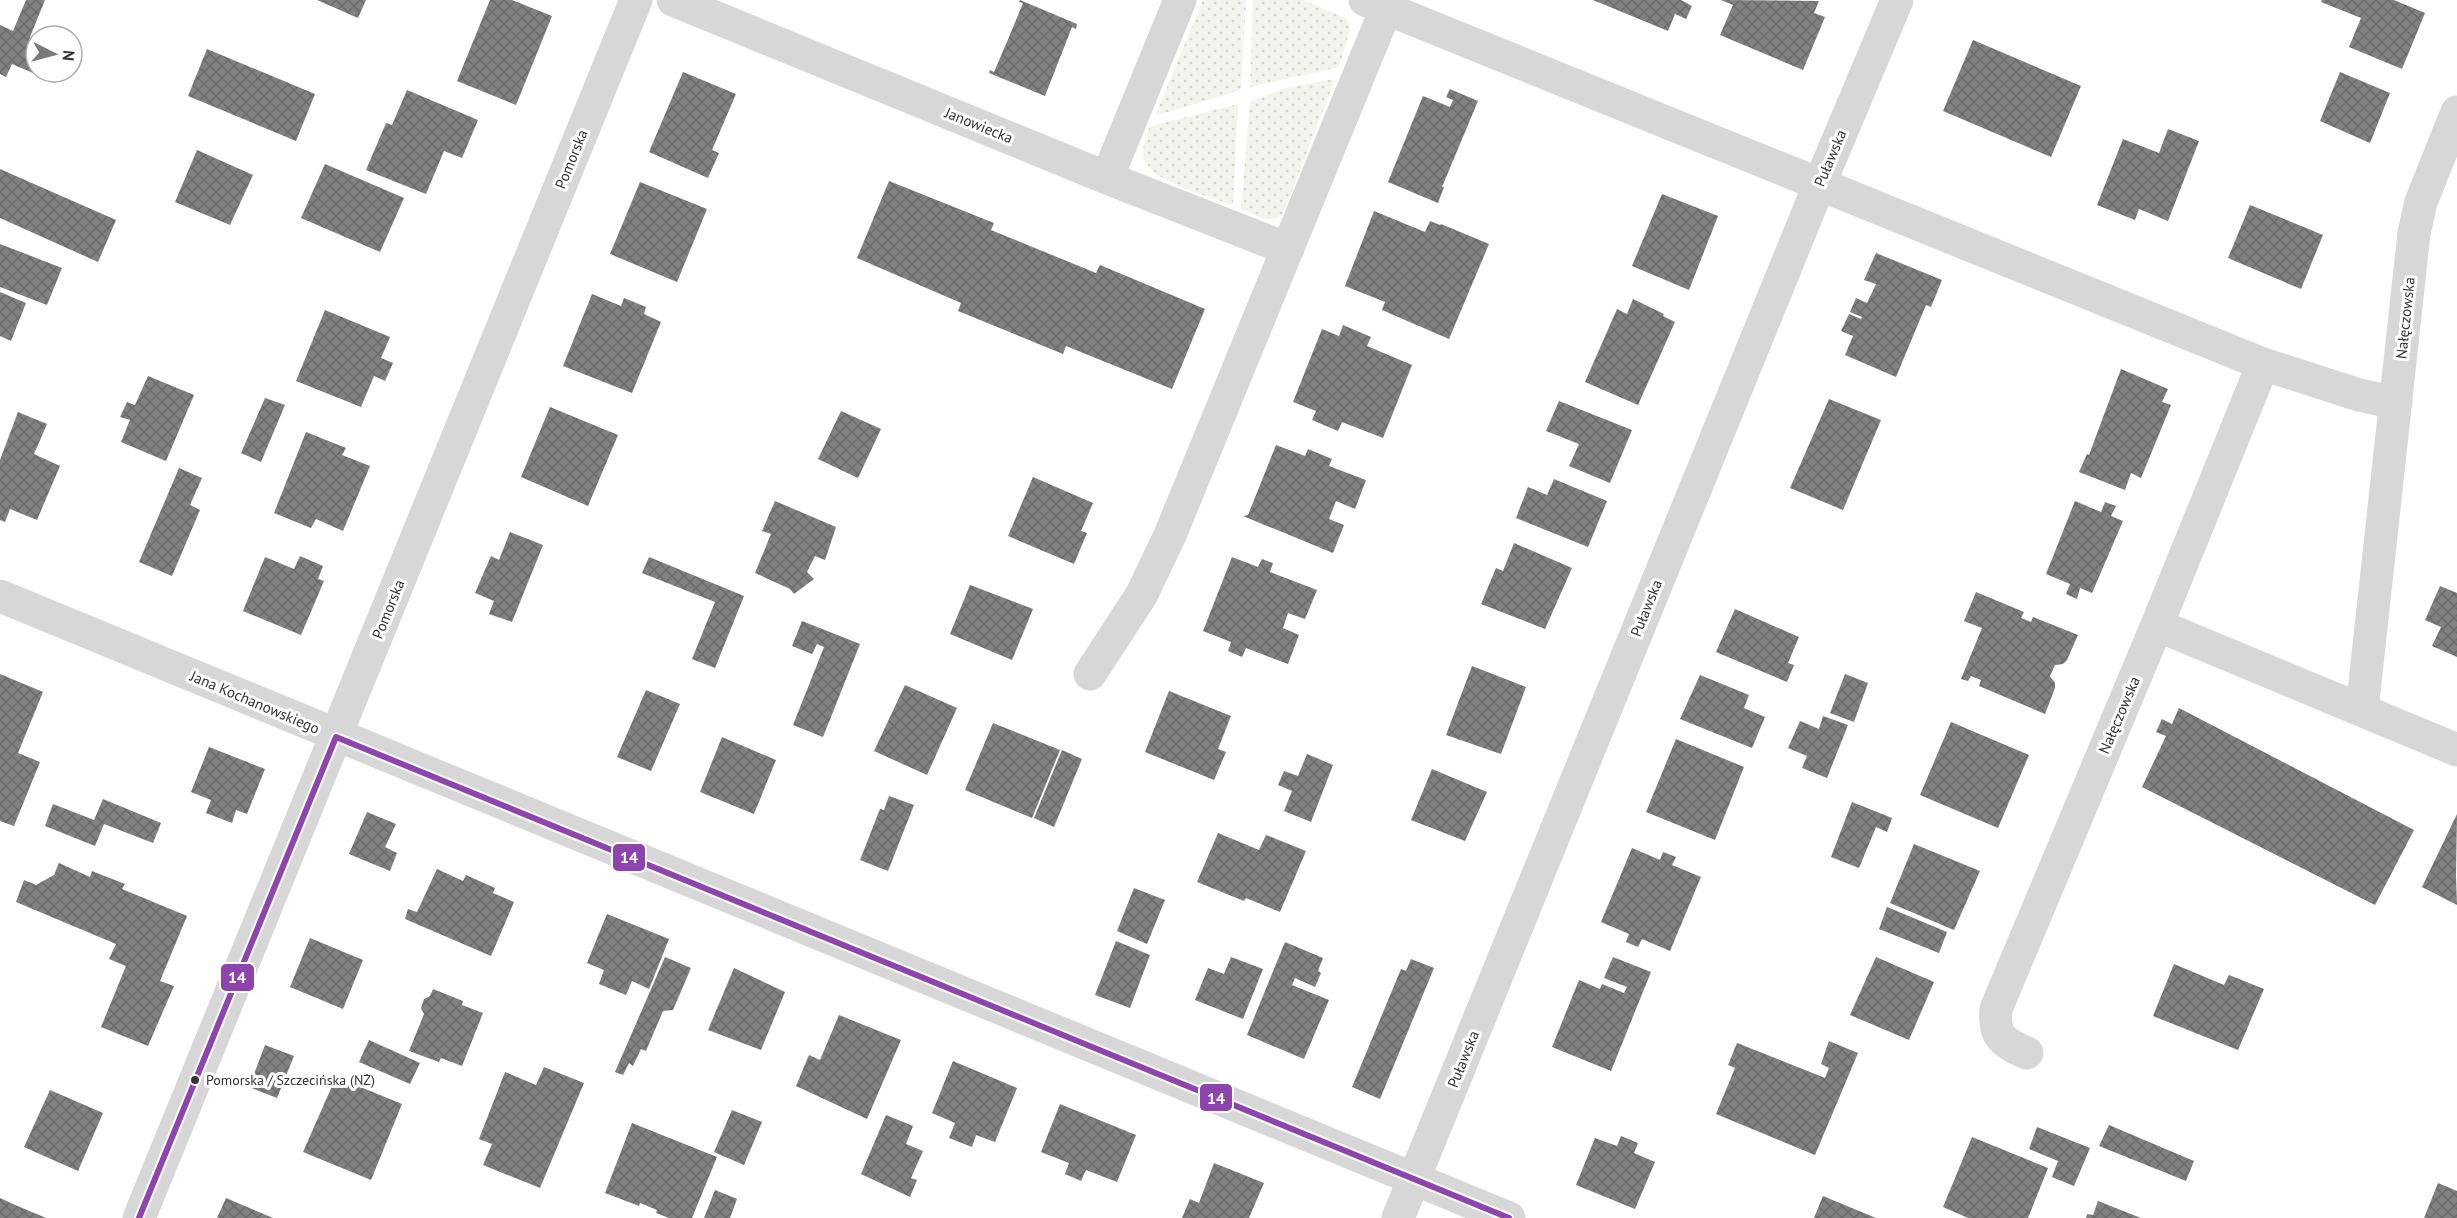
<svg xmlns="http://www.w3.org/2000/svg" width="2457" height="1218" viewBox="0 0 2457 1218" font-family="'PT Sans',sans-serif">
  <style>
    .grass { fill: url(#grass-dots) }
    .building { fill: url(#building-cross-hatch) }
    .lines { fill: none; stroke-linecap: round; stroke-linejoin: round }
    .minor { stroke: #d7d7d7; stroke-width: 33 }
    .bus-1-casing { stroke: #fff; stroke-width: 10 }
    .bus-1 { stroke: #8e44ad; stroke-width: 6 }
    .bus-dot { fill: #333; stroke: #fff; stroke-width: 2 }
    .labels { text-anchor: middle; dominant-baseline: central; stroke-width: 6; stroke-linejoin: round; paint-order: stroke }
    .bus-label { font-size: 14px; fill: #333; stroke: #fff; text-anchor: start }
    .street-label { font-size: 15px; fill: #333; stroke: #fff }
    .line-badge { stroke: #fff; stroke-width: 2 }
    .badge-label { font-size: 16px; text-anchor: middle; font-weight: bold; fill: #fff }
  </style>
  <defs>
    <pattern id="grass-dots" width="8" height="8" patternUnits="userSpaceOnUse" patternTransform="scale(1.5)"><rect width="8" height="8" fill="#f1f5ed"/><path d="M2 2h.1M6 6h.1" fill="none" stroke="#cfd2cc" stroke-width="1.8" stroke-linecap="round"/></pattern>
    <pattern id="building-cross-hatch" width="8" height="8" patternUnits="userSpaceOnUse" patternTransform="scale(1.5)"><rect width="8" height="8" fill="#818181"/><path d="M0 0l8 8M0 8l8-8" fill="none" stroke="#6a6a6a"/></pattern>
  </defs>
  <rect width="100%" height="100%" fill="#fff"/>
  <path class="grass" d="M1203 0H1246L1241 90 1155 116Z
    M1253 0H1303L1347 19 1350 30 1339 67 1250 87Z
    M1335 79 1283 214C1269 225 1256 215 1241 209L1250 102 1286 88Z
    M1238 104 1233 205C1211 197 1149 181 1144 158 1141 147 1147 137 1150 126Z"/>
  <path class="building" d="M26 0H45L30 37 36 40V66L33 73 12 64 6 77 0 74V25L13 31Z
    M317 0H366L358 18Z
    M490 0H512L552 16 516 105 457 81Z
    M1020 0 1077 24 1076 29 1072 27 1045 96 989 73 990 70 994 72 1009 37 1023 3 1019 2Z
    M1593 0H1681L1692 6 1686 19 1675 14 1668 31Z
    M1721 0 1819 1 1814 13 1825 17 1803 70 1720 35 1733 5Z
    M2322 0H2394L2425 13 2402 69 2349 47 2361 18 2321 2Z
    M1973 40 2081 86 2051 157 1943 111Z
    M207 49 315 94 296 141 188 96Z
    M683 72 736 94 712 150 719 153 708 178 649 152Z
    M2340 72 2390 93 2370 143 2320 121Z
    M1450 89 1478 101 1442 187H1444L1438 203 1388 182 1423 96 1450 107 1453 100 1446 97Z
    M407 90 478 120 462 158 444 151 426 194 366 170 386 123 392 125Z
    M2168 129 2199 141 2168 221 2139 209 2135 220 2097 205 2123 139 2159 153Z
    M197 150 253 175 230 225 175 202Z
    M325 164 404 198 380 252 301 218Z
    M0 169 116 220 98 262 0 218Z
    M889 181 994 223 991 230 1096 273 1100 265 1205 309 1172 389 1066 346 1063 354 958 311 961 303 857 258Z
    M640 182 707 209 677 282 610 254Z
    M1662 194 1718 216 1689 290 1632 266Z
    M2250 205 2323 235 2301 289 2228 258Z
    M1374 211 1425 232 1430 221 1440 225 1441 224 1489 244 1449 339 1382 310 1385 302 1345 286Z
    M0 244 62 268 47 305 0 287Z
    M1876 253 1942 280 1931 307 1926 305 1896 377 1845 355 1853 336 1841 331 1849 314 1861 319 1862 317 1850 312 1856 298 1867 303 1876 284 1864 280Z
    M0 292 26 303 11 341 0 336Z
    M592 294 621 306 624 298 646 307 644 314 661 322 632 393 563 366Z
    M1633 299 1664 314 1663 316 1675 322 1638 405 1585 382 1617 309 1627 314Z
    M325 310 390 337 381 358 393 363 385 381 374 376 361 407 296 381Z
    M1343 325 1371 337 1367 346 1412 365 1383 438 1342 422 1338 431 1312 420 1316 411 1293 402 1322 329 1339 336Z
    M2121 369 2168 389 2162 402 2171 405 2141 478 2131 473 2125 490 2079 472 2087 454 2089 455Z
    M148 376 194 395 166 461 121 442 130 420 120 417 127 402 135 405Z
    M265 398 285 405 261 462 241 453Z
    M1829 399 1881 420 1843 510 1790 488Z
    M1559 401 1632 430 1610 483 1569 466 1579 444 1546 431Z
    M550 407 618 435 588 506 521 477Z
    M841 411 881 429 858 478 818 459Z
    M18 412 47 424 34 454 60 466 37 520 10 509 5 522 0 520V460Z
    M306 432 346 448 342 455 370 466 343 531 316 519 311 528 274 513Z
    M1276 445 1305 456 1308 449 1332 459 1329 466 1366 480 1355 509 1336 501 1329 519 1344 525 1333 553 1243 516 1248 515Z
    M179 468 202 478 190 505 200 510 172 576 139 562Z
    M1033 477 1093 503 1081 531 1087 533 1074 564 1008 536Z
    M1554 479 1607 501 1588 547 1516 518 1528 487 1547 495Z
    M775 501 836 527 825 560 815 556 807 572 814 579 794 594 790 589 755 573 771 534 762 531Z
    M2075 501 2101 512 2105 502 2116 506 2111 516 2123 521 2092 593 2080 588 2077 599 2066 594 2070 584 2046 574Z
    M510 532 543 545 512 622 489 614 494 601 475 593 491 556 499 560Z
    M1514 543 1572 568 1545 629 1481 604 1496 568 1503 571Z
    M300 556 323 566 318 579 324 581 301 635 243 611 265 557 294 569Z
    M649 557 744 596 715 668 692 659 715 602 642 573Z
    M1232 557 1258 567 1262 559 1273 563 1270 572 1317 590 1305 619 1288 613 1283 628 1299 635 1288 664 1246 648 1242 657 1228 651 1231 642 1203 631Z
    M970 585 1033 609 1012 660 950 634Z
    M2440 586 2457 593V657L2432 646 2441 627 2425 620Z
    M1976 592 2024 612 2021 618 2031 622 2033 617 2078 635 2067 660 2063 664 2055 665 2050 676 2055 683V688L2045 714 1979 686 1981 680 1971 676 1968 681 1961 679 1982 628 1964 621Z
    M1735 609 1799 637 1788 663 1794 665 1787 682 1716 652Z
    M802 621 860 644 823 737 793 725 824 647 817 644 812 654 792 646Z
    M1472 666 1526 687 1501 754 1446 735Z
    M0 674 43 692 18 753 40 762 14 826 0 821Z
    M1845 674 1868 683 1854 722 1830 713Z
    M1700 675 1749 695 1744 708 1765 717 1752 748 1680 719Z
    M905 685 957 708 927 775 874 751Z
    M646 690 680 704 651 771 617 757Z
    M1169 691 1231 716 1218 749 1226 752 1214 780 1145 752Z
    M2179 708 2414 830 2375 905 2142 787 2166 736 2156 732 2162 719 2172 724Z
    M1823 716 1848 725 1827 778 1802 768 1807 756 1788 748 1800 721 1819 729Z
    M1951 722 2029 755 1998 828 1920 795Z
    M993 723 1060 750 1032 818 965 790Z
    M722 737 776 760 754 814 700 792Z
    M1676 739 1744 767 1715 840 1646 812Z
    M209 747 265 769 247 814 236 810 232 823 206 813 211 800 191 792Z
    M1062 750 1082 759 1054 827 1034 818Z
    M1307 754 1333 765 1311 822 1284 811 1292 791 1278 785 1284 771 1298 776Z
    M1432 769 1487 792 1465 841 1411 820Z
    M889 796 914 805 888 871 860 860 880 809 884 810Z
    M103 799 161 823 153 843 104 824 95 846 45 826 53 804 94 820Z
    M1852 802 1892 818 1887 832 1876 827 1859 868 1831 857Z
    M367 812 396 824 385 847 397 853 390 871 349 854Z
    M2457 814 2456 876 2457 905 2422 887Z
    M1218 833 1259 850 1266 835 1306 851 1280 912 1246 898 1244 901 1197 882Z
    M1914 844 1980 871 1954 930 1890 903Z
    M1632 848 1660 860 1663 852 1676 857 1672 865 1701 877 1670 951 1642 939 1638 947 1626 942 1629 934 1601 922Z
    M59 863 90 877 92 871 125 884 122 889 187 916 160 981 174 986 148 1046 101 1027 126 966 109 959 116 944 16 902 24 880 36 885 54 875Z
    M437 869 463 881 466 875 495 888 493 893 514 902 491 956 405 919 408 909 417 912Z
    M1134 888 1165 900 1147 944 1117 931Z
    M1887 907 1947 932 1939 953 1879 929Z
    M607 914 669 939 649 989 632 981 626 995 599 984 604 970 587 963Z
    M310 938 363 960 343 1009 290 987Z
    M1116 941 1150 955 1130 1008 1095 995Z
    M1285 942 1323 958 1318 971 1321 973 1315 987 1295 978 1292 985 1329 1000 1304 1059 1247 1035Z
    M665 957 691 968 673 1010 663 1011 646 1051 641 1049 633 1066 629 1063 623 1075 615 1072Z
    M1231 957 1263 969 1243 1019 1195 1000 1208 968 1224 974Z
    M1613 957 1651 972 1611 1071 1552 1047 1579 980 1600 989 1602 984 1624 993 1627 987 1604 978Z
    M1876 957 1934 982 1909 1040 1850 1015Z
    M1411 959 1434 968 1380 1099 1352 1087 1401 969 1406 971Z
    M2174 964 2224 985 2229 975 2264 989 2238 1050 2153 1016Z
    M734 968 785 992 761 1050 708 1030Z
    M433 989 463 1001 462 1005 483 1013 462 1066 441 1058 439 1062 409 1051 424 1014 421 1008 424 999 430 996Z
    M839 1015 901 1040 867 1119 796 1086 809 1055 820 1060Z
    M369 1040 420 1063 410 1084 359 1062Z
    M1829 1041 1858 1053 1815 1155 1716 1114 1735 1068 1728 1065 1737 1043 1825 1078 1829 1068 1821 1064Z
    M265 1045 294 1056 277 1098 249 1087Z
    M953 1061 1017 1088 995 1142 976 1135 972 1147 949 1138 955 1123 932 1113Z
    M544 1067 584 1083 540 1188 483 1165 492 1144 479 1139 505 1072 536 1085Z
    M336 1077 402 1104 371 1180 303 1152Z
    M50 1090 103 1113 78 1171 24 1147Z
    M1060 1104 1136 1135 1117 1182 1086 1170 1081 1181 1065 1174 1069 1163 1041 1152Z
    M732 1110 762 1122 744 1165 714 1152Z
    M886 1115 913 1126 906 1144 923 1151 911 1178 917 1180 910 1197 861 1174Z
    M632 1123 717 1157 692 1218H669L656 1213 657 1210 640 1203 639 1206 605 1193Z
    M2109 1125 2194 1161 2186 1181 2099 1146Z
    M2037 1127 2090 1148 2074 1186 2052 1177 2058 1161 2029 1149Z
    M1621 1136 1638 1143 1634 1153 1655 1162 1635 1209 1576 1185 1595 1138 1617 1146Z
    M1972 1137 2048 1168 2028 1218H1968L1943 1207Z
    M1214 1163 1264 1183 1249 1218H1182L1190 1199 1199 1203Z
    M2438 1183 2457 1191V1218H2424Z
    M715 1190 737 1199 730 1218H704Z
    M1823 1196 1876 1218H1814Z
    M0 1198 13 1204 46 1218H0Z
    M226 1198 273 1218H217Z
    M2098 1201 2141 1218H2086L2087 1214 2093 1215Z"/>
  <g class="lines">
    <path class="minor" d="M673 0 1107 178 1288 249
      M1365 0 2263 364 2359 395 2396 403
      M1107 178 1180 0
      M0 596 1509 1218
      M2157 625 2457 750
      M1090 674 1142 594 1170 535 1386 9
      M2362 710 2414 233 2421 202 2457 112
      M2027 1053C2004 1043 1993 1037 1996 1009L2157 625 2263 364
      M139 1218 636 0
      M1398 1218 1820 183 1897 0"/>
    <defs>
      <path id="bus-1" d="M336 737 1509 1218
        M139 1218 336 737"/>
    </defs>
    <use href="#bus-1" class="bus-1-casing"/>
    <use href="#bus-1" class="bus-1"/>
  </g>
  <circle class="bus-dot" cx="195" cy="1080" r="5"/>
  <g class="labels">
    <g class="bus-label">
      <text x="206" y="1080">Pomorska / Szczecińska (NŻ)</text>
    </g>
    <g class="street-label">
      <text transform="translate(979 125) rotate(22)">Janowiecka</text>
      <text transform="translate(1830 158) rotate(-67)">Puławska</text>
      <text transform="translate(571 159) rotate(-68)">Pomorska</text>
      <text transform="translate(2405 318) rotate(-84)">Nałęczowska</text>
      <text transform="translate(1646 608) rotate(-68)">Puławska</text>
      <text transform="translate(388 609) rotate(-68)">Pomorska</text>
      <text transform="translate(255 702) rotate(23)">Jana Kochanowskiego</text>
      <text transform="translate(2119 715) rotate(-67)">Nałęczowska</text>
      <text transform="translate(1463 1059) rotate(-68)">Puławska</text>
    </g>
  </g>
  <g class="line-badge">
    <rect x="612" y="843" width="34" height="29" rx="6" fill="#8e44ad"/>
    <rect x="220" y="963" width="35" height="29" rx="6" fill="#8e44ad"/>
    <rect x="1199" y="1083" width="34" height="29" rx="6" fill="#8e44ad"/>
  </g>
  <g class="badge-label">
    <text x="629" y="863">14</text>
    <text x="237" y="983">14</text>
    <text x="1216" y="1104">14</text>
  </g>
  <g transform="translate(54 54) rotate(96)"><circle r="28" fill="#ffffff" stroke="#adadad" stroke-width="1.5"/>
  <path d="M0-4.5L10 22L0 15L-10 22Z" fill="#7a7a7a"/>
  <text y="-9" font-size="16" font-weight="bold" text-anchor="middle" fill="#333333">N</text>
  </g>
</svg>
